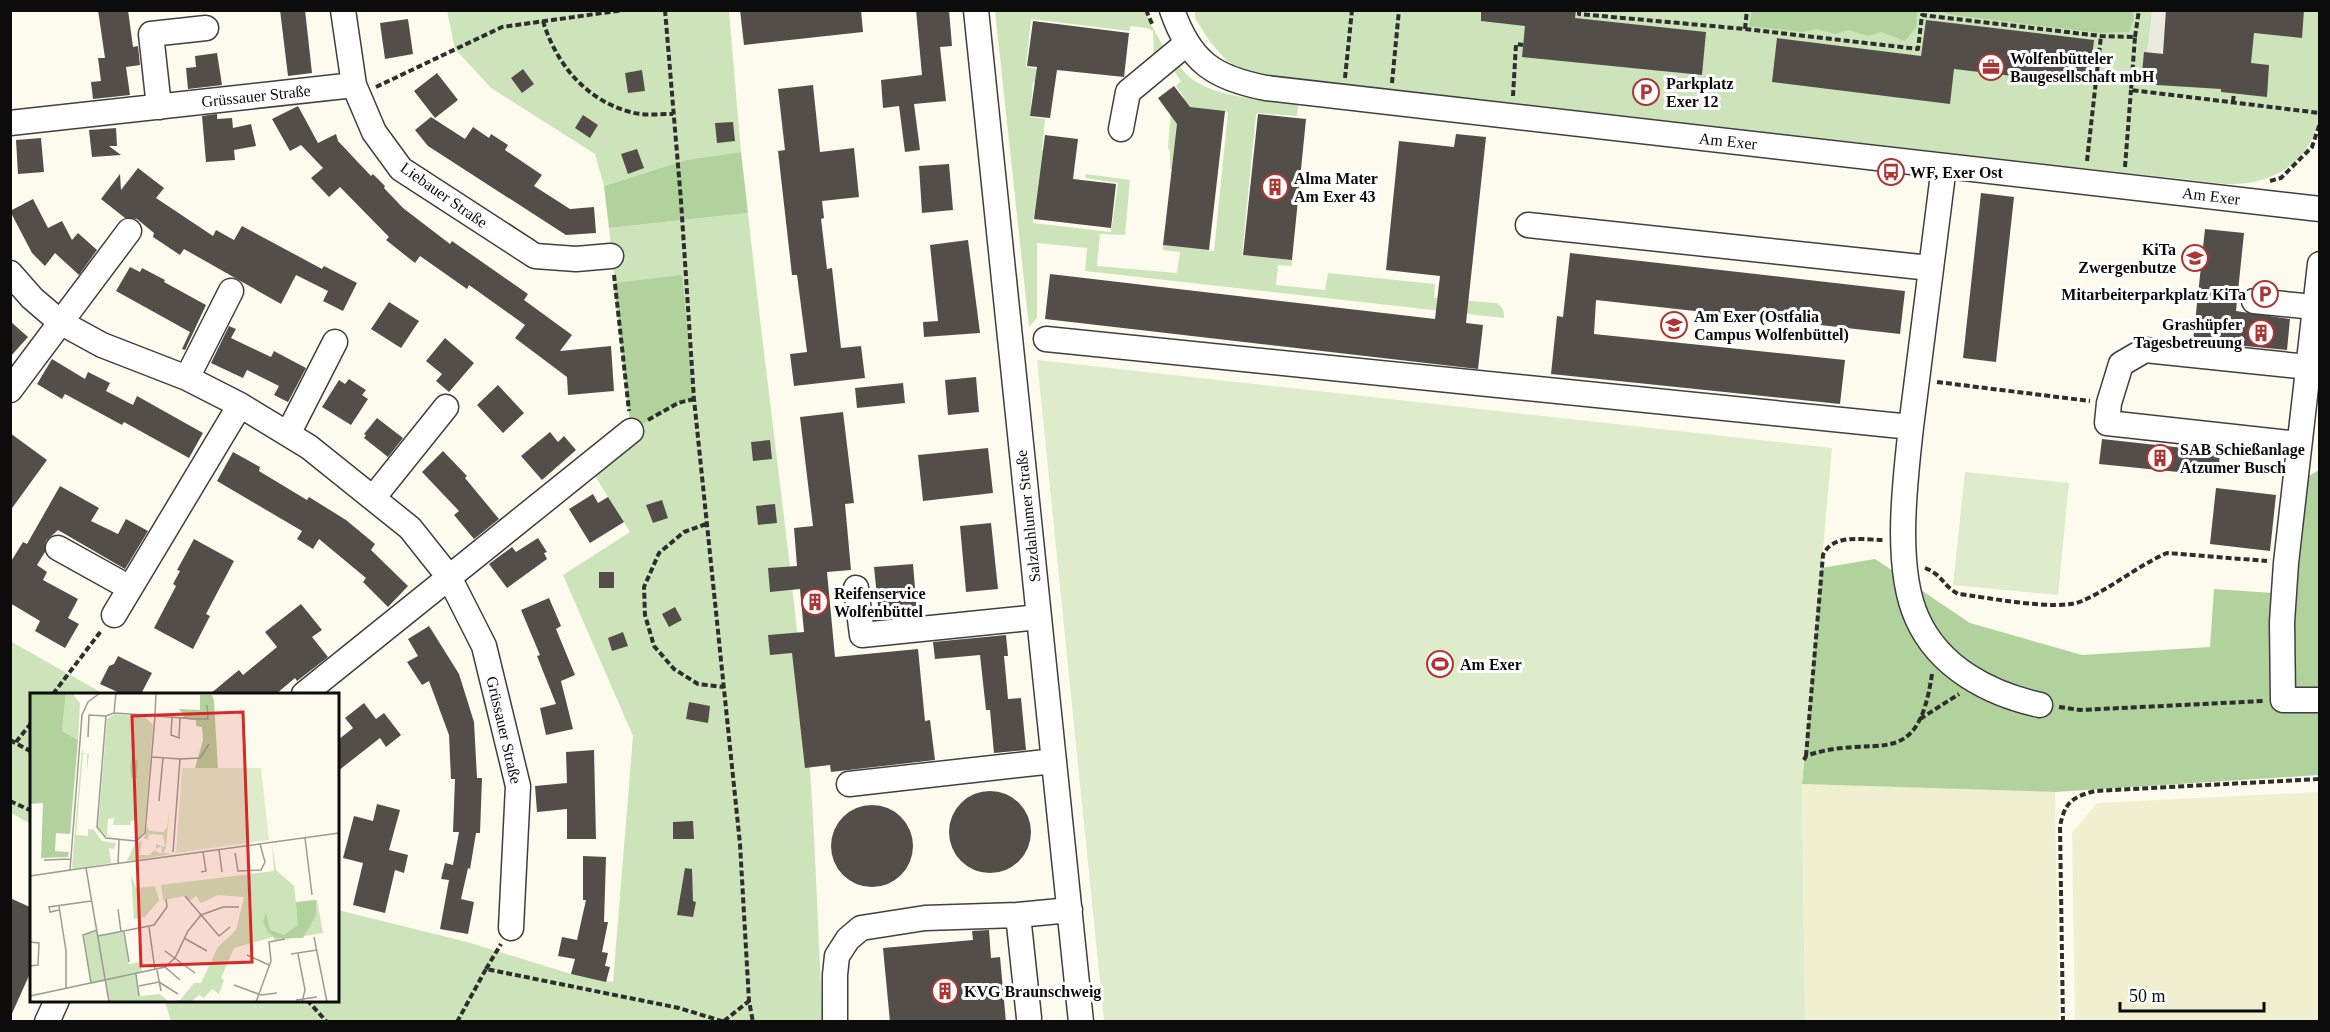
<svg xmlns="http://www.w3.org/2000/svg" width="2330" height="1032" viewBox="0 0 2330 1032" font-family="Georgia,serif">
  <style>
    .farmland { fill: #f0f0d1 }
    .green { fill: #cde4bb }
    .forest { fill: #b1d29c }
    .pitch { fill: #dfeccc }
    .plaza { fill: #ece9de }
    .building { fill: #544e4a }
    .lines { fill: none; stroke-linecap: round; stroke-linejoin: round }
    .minor-casing { stroke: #3f3f3f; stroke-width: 27 }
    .path { stroke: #2e2e2e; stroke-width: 4; stroke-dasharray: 6 3; stroke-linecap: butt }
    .minor { stroke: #fff; stroke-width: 24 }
    .labels { text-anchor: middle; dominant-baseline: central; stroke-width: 6; stroke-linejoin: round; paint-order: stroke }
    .poi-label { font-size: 16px; font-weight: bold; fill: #0c0c0c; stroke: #fff; text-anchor: start }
    .street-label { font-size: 16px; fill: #0c0c0c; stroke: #fff }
    .inset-road { fill: none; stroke: #9d9b94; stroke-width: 1.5 }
    .view { fill: #d62828; fill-opacity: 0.15; stroke: #d62828; stroke-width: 3 }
    .inset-edge { fill: none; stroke: #0c0c0c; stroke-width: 3 }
  </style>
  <rect width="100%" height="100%" fill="#fdfbee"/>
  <path class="farmland" d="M1802 784 2055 792 2059 1021H1805Z
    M2319 792V1021H2075L2072 833 2097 803Z"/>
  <path class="green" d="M447 11H729L741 152 686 160 604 186 595 154 491 88 455 49Z
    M995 11H1144L1164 48 1154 55 1153 31 1147 28 1131 26 1129 31 1031 19 1026 67 1051 71 1049 83 1033 82 1030 117 1045 119 1042 150 1076 155 1071 176 1040 173 1033 223 1111 232 1118 183 1085 178 1086 174 1130 180 1125 235 1100 234 1097 266 1177 273 1180 252 1163 250V245L1214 251 1228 112 1182 106 1174 169H1170V152L1168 147 1171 112H1168L1184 97 1176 86 1181 81 1173 69 1179 65C1199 99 1264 99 1299 103L1297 116 1258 113 1256 115 1242 255 1292 260V266L1278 265 1276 285 1325 290 1328 273 1435 284 1434 298 1496 303C1503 306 1504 310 1504 318L1085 271 1087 248 1037 243V318L1029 327Z
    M1195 11H2319C2319 35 2319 60 2319 85 2319 96 2321 108 2319 118 2310 164 2270 186 2226 184L1345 85 1248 72 1227 61 1210 42 1195 18Z
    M748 213C766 381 790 549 806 718 815 819 817 921 823 1021L171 1022 165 1001 338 1000V910L467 942 571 974 613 982 633 736 563 575 630 532 588 465 631 431 609 228Z
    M10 641 104 694H32L31 824 11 813Z"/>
  <path class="forest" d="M1752 10H1922V11L1917 13 1916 27 1905 41 1881 32 1868 36 1849 30 1835 34 1817 29 1802 32 1749 26Z
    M2132 10 2134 19 2129 32 2100 33 1952 15 1939 11Z
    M741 152 748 213 609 228 604 186 686 160Z
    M682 275 694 399 678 403 631 431 614 283Z
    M2319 470V775L2055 792 1802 784 1821 568 1875 559 1970 623 2082 655 2210 647 2214 589 2273 593 2285 490Z"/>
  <path class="pitch" d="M1037 360 1832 448 1802 784 1805 1021H1104Z
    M1965 472 2069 483 2058 595 1953 585Z"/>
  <path class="plaza" d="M2152 11H2166L2163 54 2147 52Z"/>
  <path class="building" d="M98 10H128L133 47 138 46 140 65 126 67 130 95 93 99 91 82 101 81 98 58H105Z
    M280 10H305L312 73 288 76Z
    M740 10H861L863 32 744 45Z
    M916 10H949L952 46 940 47 946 101 914 104 920 150 905 152 899 106 883 108 881 80 922 75Z
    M1481 10H1576L1575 18 1706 32 1702 75 1522 57 1525 26 1481 21Z
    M2166 10H2304L2302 38 2254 33 2251 63 2269 65 2267 97 2221 92V89L2141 84 2144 52 2163 54Z
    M408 19 413 54 385 59 380 23Z
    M1926 20 2094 40 2089 85 1954 69 1950 104 1772 82 1777 38 1921 56Z
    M1033 21 1129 33 1124 77 1057 70 1050 118 1030 116 1037 67 1027 66Z
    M217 53 222 85 188 89 186 68 196 67 195 56Z
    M523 69 534 84 522 93 511 78Z
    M642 70 645 91 628 93 625 73Z
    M437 73 458 100 435 118 414 91Z
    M813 85 820 152 854 148 859 197 822 201 824 218 821 219 827 269 832 268 841 348 861 346 865 378 794 386 790 354 807 352 797 275H792L778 151 785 150 778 89Z
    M1174 86 1190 107 1225 111 1209 250 1163 245 1177 124 1158 98Z
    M298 106 318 143 336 134 338 141 371 176 373 174 385 186 384 188 403 208 450 244 452 241 528 294 524 300 572 335 560 351 611 346 614 391 568 395 567 377 515 338 525 325 469 285 467 289 420 256 415 263 386 240 389 237 340 187 329 197 311 178 323 168 301 145 290 151 272 119Z
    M217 114V119L232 118 233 128 251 124 256 146 234 150 235 160 206 162 202 116Z
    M1258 114 1306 119 1292 260 1243 255Z
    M583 115 598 125 590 138 575 128Z
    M431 117 465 139 473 127 489 138 491 134 508 145 505 150 542 175 534 186 570 209 594 207 596 233 566 235 428 146 415 130Z
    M733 122 735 141 717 143 715 123Z
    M116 128 117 146H109L121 155 92 157 89 130Z
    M1456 134 1486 137 1466 323 1483 325 1478 369 1045 319 1050 274 1435 319 1440 276 1386 270 1399 141 1454 147Z
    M1045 135 1078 139 1073 179 1116 184 1111 228 1034 219Z
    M41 138 44 172 18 174 16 140Z
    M637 149 644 168 628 174 621 154Z
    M949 164 953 210 922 213 919 166Z
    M138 168 164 188 156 198 213 236 216 230 234 240 242 226 322 269 324 266 357 283 343 311 323 301 328 291 296 275 281 304 184 249 180 255 153 237 154 233 137 219 125 218 101 199 120 174 121 190Z
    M1981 193 2014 197 1996 362 1963 358Z
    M33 199 48 228 62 221 72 240 78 233 97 250 79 275 55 253 45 266 32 253 10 211Z
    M2205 229 2244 233 2236 311 2290 319 2287 350 2193 341Z
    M968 240 980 333 924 337 923 322 938 321 930 245Z
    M1570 253 1905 291 1900 334 1596 300 1594 334 1845 360 1840 404 1551 374 1557 316 1563 317Z
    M130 267 140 272 142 268 165 280 164 282 206 305 185 350 182 349 190 332 116 291Z
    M389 302 419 321 401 348 371 329Z
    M10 321 28 337 10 357Z
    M229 326 236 329 231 338 271 357 274 351 306 368 288 402 274 395 279 386 247 370 243 378 211 363Z
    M445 338 474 363 449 392 436 381 442 374 426 361Z
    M52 359 85 379 88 372 110 383 106 391 133 405 137 396 203 433 189 458 124 422 122 425 65 394 62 399 37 384Z
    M976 377 979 412 948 415 945 380Z
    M349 379 366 390 362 395 368 399 351 425 322 407 339 380 345 384Z
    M903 383 905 403 857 408 855 388Z
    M498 385 524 413 503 433 477 405Z
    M843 412 854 503 845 504 851 570 827 572 835 657 918 649 925 721 930 720 935 760 831 772 830 765 805 768 792 653 770 655 768 635 804 632 800 589 770 592 768 568 797 566 794 528 813 526 800 417Z
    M377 418 403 438 388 457 364 438 366 435 364 434Z
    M550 432 558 442 564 436 576 450 542 480 521 456Z
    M10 433 47 460 10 511Z
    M2102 439 2220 452 2218 476 2099 464Z
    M770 440 772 459 753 461 751 442Z
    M988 448 993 493 923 501 918 455Z
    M443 451 467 476 465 478 499 519 474 539 454 515 459 511 422 472Z
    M233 452 260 467 259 471 307 500 309 497 346 520 375 544 371 550 408 586 388 607 363 582 366 578 319 539 313 549 297 539 302 531 217 481Z
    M60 486 99 508 91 521 118 534 126 519 148 531 125 569 58 530 46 541 45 552 37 565 47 572 43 580 78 599 68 618 79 624 65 648 35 631 40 621 10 603V563L23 542 27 544Z
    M2216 488 2276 495 2270 551 2210 544Z
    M593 494 598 503 608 497 624 522 590 543 569 509Z
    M662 500 668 518 653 523 646 505Z
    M775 504 777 523 758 525 756 506Z
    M991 523 998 589 966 592 960 526Z
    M538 538 547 552 544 553 547 559 507 588 489 564 512 547 516 552Z
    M194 539 234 561 206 614 210 616 193 649 154 628 176 586 173 584 180 571 177 570Z
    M913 564 917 612 879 615 874 567Z
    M599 572H614V588H599Z
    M549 598 561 626 556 629 575 675 561 681 573 729 546 735 540 708 556 704 537 656 540 655 521 610Z
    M301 604 322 630 312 637 328 657 297 681 295 678 276 694H210L239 670 243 675 277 647 265 632Z
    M675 607 682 620 669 627 662 614Z
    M429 626 459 674 474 722 477 778H482L480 833H476L470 869 468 868 461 899 474 902 468 934 440 929 449 880 441 879 445 863 453 865 459 832H453L455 779H451L449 735 429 681 422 685 407 662 418 656 408 639Z
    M623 632 628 646 612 651 608 638Z
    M1006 635 1008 656H1004L1008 699 1021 698 1026 750 994 753 990 710H986L980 655 935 659 933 642Z
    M118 656 152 673 141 694H122L100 684 109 666 114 664Z
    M689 702 710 706 708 723 686 719Z
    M364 703 376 719 384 713 401 735 386 747 380 738 338 771V740L353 728 345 718Z
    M594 750 596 839H567V809L537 812 535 786 567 783 566 752Z
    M949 832a41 41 0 1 1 82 0a41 41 0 1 1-82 0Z
    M377 804 400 810 389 850 408 855 404 873 395 870 385 913 353 905 363 863 343 858 354 816 373 821Z
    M831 846a41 41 0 1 1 82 0a41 41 0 1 1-82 0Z
    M693 821 694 839H673V822Z
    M583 856 606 857 604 922H608L602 952 608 953 605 966 610 967 606 982 571 974 575 959 558 956 562 937 577 940 586 900H583Z
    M685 868 692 869 693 901 696 902 693 917 677 915Z
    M10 898 32 908V969L10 1018Z
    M989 930 991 958 1000 957 1006 1022H890L883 948 973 940 972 931Z"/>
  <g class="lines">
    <defs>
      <path id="minor" d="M343 10 354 85 374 132 401 169 535 256 576 259 611 256
        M976 10 1081 1022
        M1172 10C1190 62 1214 78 1266 88L2320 209
        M159 107 151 34 206 28
        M10 123 354 85
        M1121 129 1128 92 1186 44
        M1528 225 1930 268
        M2320 264 2286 563 2282 622 2283 700H2320
        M10 273 32 298 60 322 102 345 187 378 240 405 309 447 410 528 449 577 484 646 518 786 511 928
        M2254 301 2314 307
        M1046 339 1911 427 1944 166
        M187 378 231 291
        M10 390 129 231
        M1911 427C1905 482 1894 567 1917 618 1939 668 1990 694 2040 705
        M288 434 335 342
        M2299 444 2107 423 2109 403 2121 364 2145 350 2308 367
        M373 498 446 407
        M58 548 130 588
        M856 588 862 635 1039 617
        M114 615 240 405
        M304 694 631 431
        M849 784 1054 761
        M1029 1018 1018 915 1070 910
        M47 1022 57 1000
        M835 1022V975L837 956 848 939 861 928 925 918 1018 915"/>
    </defs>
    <use href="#minor" class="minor-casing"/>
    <path class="path" d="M665 10 681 201 694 399 740 844 749 1001 753 1022
      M1146 10 1153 26
      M1579 10V14L1745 29 1918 49 1922 15 2101 36 2135 37 2131 90 2320 113
      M543 21C556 64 586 100 630 112 644 116 659 114 673 114
      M1745 29 1747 10
      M2135 37 2139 10
      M1345 78 1352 10
      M1392 83 1399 10
      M376 87 502 27 624 10
      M1513 96 1516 44 1523 45
      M2233 102 2234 93
      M2087 161 2101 36
      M2125 167 2131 90
      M2270 181 2281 178 2312 147 2320 123
      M614 275 629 411
      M1937 382 2090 401
      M648 420 678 403 694 399
      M706 524 684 532 659 553 644 587 645 615 654 646 674 669 698 684 724 687
      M1925 568C1943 575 1942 585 1958 594 1987 597 2057 612 2082 601 2112 588 2137 566 2167 553L2267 561
      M53 694 101 631
      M2059 707 2080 710 2264 701
      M1920 719 1959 694
      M10 740 32 752
      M16 742 32 722
      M1806 756 1823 555C1833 533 1863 540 1884 540
      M1804 760 1806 756C1875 731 1917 777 1932 674
      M10 801 32 811
      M486 969 501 944
      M307 1000 327 1022
      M724 1021 749 1001
      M457 1022 486 969 679 1008 725 1022
      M2063 1022 2060 826C2065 802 2072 797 2095 791L2320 779"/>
    <use href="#minor" class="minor"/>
  </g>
  <defs>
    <symbol id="office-ring" viewBox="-11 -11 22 22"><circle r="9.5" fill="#fff" stroke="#ac3634" stroke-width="1.5"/><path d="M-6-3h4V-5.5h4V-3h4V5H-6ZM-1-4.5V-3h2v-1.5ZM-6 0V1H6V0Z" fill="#ac3634"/></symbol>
    <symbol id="parking-ring" viewBox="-11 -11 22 22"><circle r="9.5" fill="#fff" stroke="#ac3634" stroke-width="1.5"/><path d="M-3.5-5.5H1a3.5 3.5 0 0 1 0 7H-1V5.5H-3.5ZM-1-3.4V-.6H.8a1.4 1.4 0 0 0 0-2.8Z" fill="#ac3634"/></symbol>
    <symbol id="bus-ring" viewBox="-11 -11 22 22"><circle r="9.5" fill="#fff" stroke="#ac3634" stroke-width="1.5"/><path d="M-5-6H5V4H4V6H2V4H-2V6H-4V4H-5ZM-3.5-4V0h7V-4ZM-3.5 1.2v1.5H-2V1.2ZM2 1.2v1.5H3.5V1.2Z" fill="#ac3634"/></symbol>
    <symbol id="building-ring" viewBox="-11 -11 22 22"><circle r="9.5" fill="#fff" stroke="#ac3634" stroke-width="1.5"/><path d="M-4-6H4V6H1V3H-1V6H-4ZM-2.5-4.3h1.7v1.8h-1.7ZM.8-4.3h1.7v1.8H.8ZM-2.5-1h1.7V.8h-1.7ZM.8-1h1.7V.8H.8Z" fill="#ac3634"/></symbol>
    <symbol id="school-ring" viewBox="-11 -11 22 22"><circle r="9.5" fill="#fff" stroke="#ac3634" stroke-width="1.5"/><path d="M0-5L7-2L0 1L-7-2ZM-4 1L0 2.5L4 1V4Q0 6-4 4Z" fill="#ac3634"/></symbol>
    <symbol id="university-ring" viewBox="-11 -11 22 22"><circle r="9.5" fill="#fff" stroke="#ac3634" stroke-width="1.5"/><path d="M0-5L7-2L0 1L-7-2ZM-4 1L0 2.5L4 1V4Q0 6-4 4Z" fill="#ac3634"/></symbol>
    <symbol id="stadium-ring" viewBox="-11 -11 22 22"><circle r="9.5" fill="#fff" stroke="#ac3634" stroke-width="1.5"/><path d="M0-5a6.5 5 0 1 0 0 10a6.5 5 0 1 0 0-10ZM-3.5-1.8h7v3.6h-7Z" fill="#ac3634"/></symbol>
  </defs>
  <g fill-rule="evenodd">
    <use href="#office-ring" x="1976" y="52" width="30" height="30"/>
    <use href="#parking-ring" x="1631" y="77" width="30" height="30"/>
    <use href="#bus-ring" x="1876" y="157" width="30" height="30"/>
    <use href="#building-ring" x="1260" y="172" width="30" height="30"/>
    <use href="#school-ring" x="2180" y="243" width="30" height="30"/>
    <use href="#parking-ring" x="2250" y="279" width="30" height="30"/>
    <use href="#university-ring" x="1659" y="310" width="30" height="30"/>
    <use href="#building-ring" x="2246" y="318" width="30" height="30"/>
    <use href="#building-ring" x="2145" y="443" width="30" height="30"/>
    <use href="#building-ring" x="800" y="587" width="30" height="30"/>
    <use href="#stadium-ring" x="1425" y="649" width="30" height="30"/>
    <use href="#building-ring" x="930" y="976" width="30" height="30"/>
  </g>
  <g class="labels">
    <g class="poi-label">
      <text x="2010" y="58">Wolfenbütteler<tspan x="2010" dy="18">Baugesellschaft mbH</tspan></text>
      <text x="1666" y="83">Parkplatz<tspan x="1666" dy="18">Exer 12</tspan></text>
      <text x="1910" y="172">WF, Exer Ost</text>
      <text x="1294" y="178">Alma Mater<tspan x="1294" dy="18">Am Exer 43</tspan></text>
      <text x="2176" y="249" text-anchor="end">KiTa<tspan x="2176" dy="18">Zwergenbutze</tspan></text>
      <text x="2246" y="294" text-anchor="end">Mitarbeiterparkplatz KiTa</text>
      <text x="1694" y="316">Am Exer (Ostfalia<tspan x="1694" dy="18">Campus Wolfenbüttel)</tspan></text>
      <text x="2242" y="324" text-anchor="end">Grashüpfer<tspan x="2242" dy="18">Tagesbetreuung</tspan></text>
      <text x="2180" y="449">SAB Schießanlage<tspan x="2180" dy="18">Atzumer Busch</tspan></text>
      <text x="834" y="593">Reifenservice<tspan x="834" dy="18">Wolfenbüttel</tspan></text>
      <text x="1460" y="664">Am Exer</text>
      <text x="964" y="991">KVG Braunschweig</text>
    </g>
    <g class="street-label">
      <text transform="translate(256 96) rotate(-6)">Grüssauer Straße</text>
      <text transform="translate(1728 141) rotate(6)">Am Exer</text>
      <text transform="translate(444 195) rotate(35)">Liebauer Straße</text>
      <text transform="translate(2211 196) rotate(7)">Am Exer</text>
      <text transform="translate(1028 516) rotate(-96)">Salzdahlumer Straße</text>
      <text transform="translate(504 730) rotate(77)">Grüssauer Straße</text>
    </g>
  </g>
  <g transform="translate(30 693)">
    <rect width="309" height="309" fill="#fdfbee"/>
    <path d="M36 0H42L50 10 48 47 32 38ZM85 21 115 24 123 32 114 139 109 145 95 144H105L106 128H101L100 132H83L84 125 78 126 77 142 86 144 76 143 68 135 77 26ZM52 55 53 60 59 61 57 77V61H53L46 142 58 143V136L64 137 72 148 86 150 84 156 79 155 81 170 44 176 42 174ZM140 110 136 155 133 160 142 161 97 168 105 151 112 148 109 162H120L124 157 131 161 132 153 126 156V151L135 154 133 142 119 141 118 146 125 147 114 146 117 133 119 138 133 139 137 135ZM242 150 246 177 264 193 266 209 287 207 293 240 245 248 243 244 204 255 191 285 194 287 189 301 182 296 174 305 169 302 161 309H141L150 307 164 290H171L188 254 206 237 214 204 188 202 171 210 166 203 159 208 155 203 133 207 131 192 244 178ZM101 182 106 195 125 193 129 207 115 224 104 226ZM67 237V242L94 239 99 271 110 269 112 278 106 281 110 303 130 301 139 309H79L75 288 61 291 53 242Z" fill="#cde4bb"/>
    <path d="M0 0H36L32 38 48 47 40 141 26 140 25 158 39 159 38 164 11 165 13 110 0 111ZM170 2H182L184 8 188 77 165 75 173 47 172 34 166 33V27L155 26 149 16 170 17ZM105 44V66L108 68 107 85 101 84 100 74ZM286 207V222L273 245H245L238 239 233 229 236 220 240 237 254 242 268 232 266 209Z" fill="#b1d29c"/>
    <path d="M152 75H231L239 147 146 160Z" fill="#dfeccc"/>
    <path class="inset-road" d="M126 0 125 23 115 140 106 148 76 145 67 134 76 23 84 20 100 21 125 23 154 25 163 26H178L177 12M84 20 86 0M142 24 141 42 149 45 150 25M58 44 59 22 76 23M122 64 150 66 143 159M150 66 170 65 179 51M129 108 133 65M275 145 282 202M189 157 192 179M205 160 208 178 231 177 235 169 230 151M14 167 41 166M88 171 89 147M56 175 79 309M40 177 309 140M171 179 176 178 173 159M0 183 40 177 52 22 58 9 70 0M155 203 189 243 200 234M29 213 36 258V296M88 216 91 239M29 217 20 219 19 214 61 208M119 234 125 277M94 239 99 269M68 243 124 232 137 214 136 206M284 244 297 309M154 245 177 258M0 249 9 250 8 272 0 273M135 258 165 280M261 261 287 257M268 261 275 297 272 309M217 262 239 272M135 274 150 287M127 277 131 298M106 281 109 303M129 289 148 301M61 290 53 242 67 237M204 292 231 302 247 300M109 293 129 289M0 303 135 274 145 265 158 238 171 222 193 214H209M266 307 287 304M226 309 241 268 239 249 255 246"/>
    <path class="view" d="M213 19 222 269 111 273 102 23Z"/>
    <rect width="309" height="309" class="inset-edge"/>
  </g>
  <rect width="2330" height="1032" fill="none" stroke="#0c0c0c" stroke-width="24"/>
  <path d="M2120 1002v9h144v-9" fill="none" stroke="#0c0c0c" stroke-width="3"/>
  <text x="2129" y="1002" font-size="18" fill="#0c0c0c" stroke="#ffffff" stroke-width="4.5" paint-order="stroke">50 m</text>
</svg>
